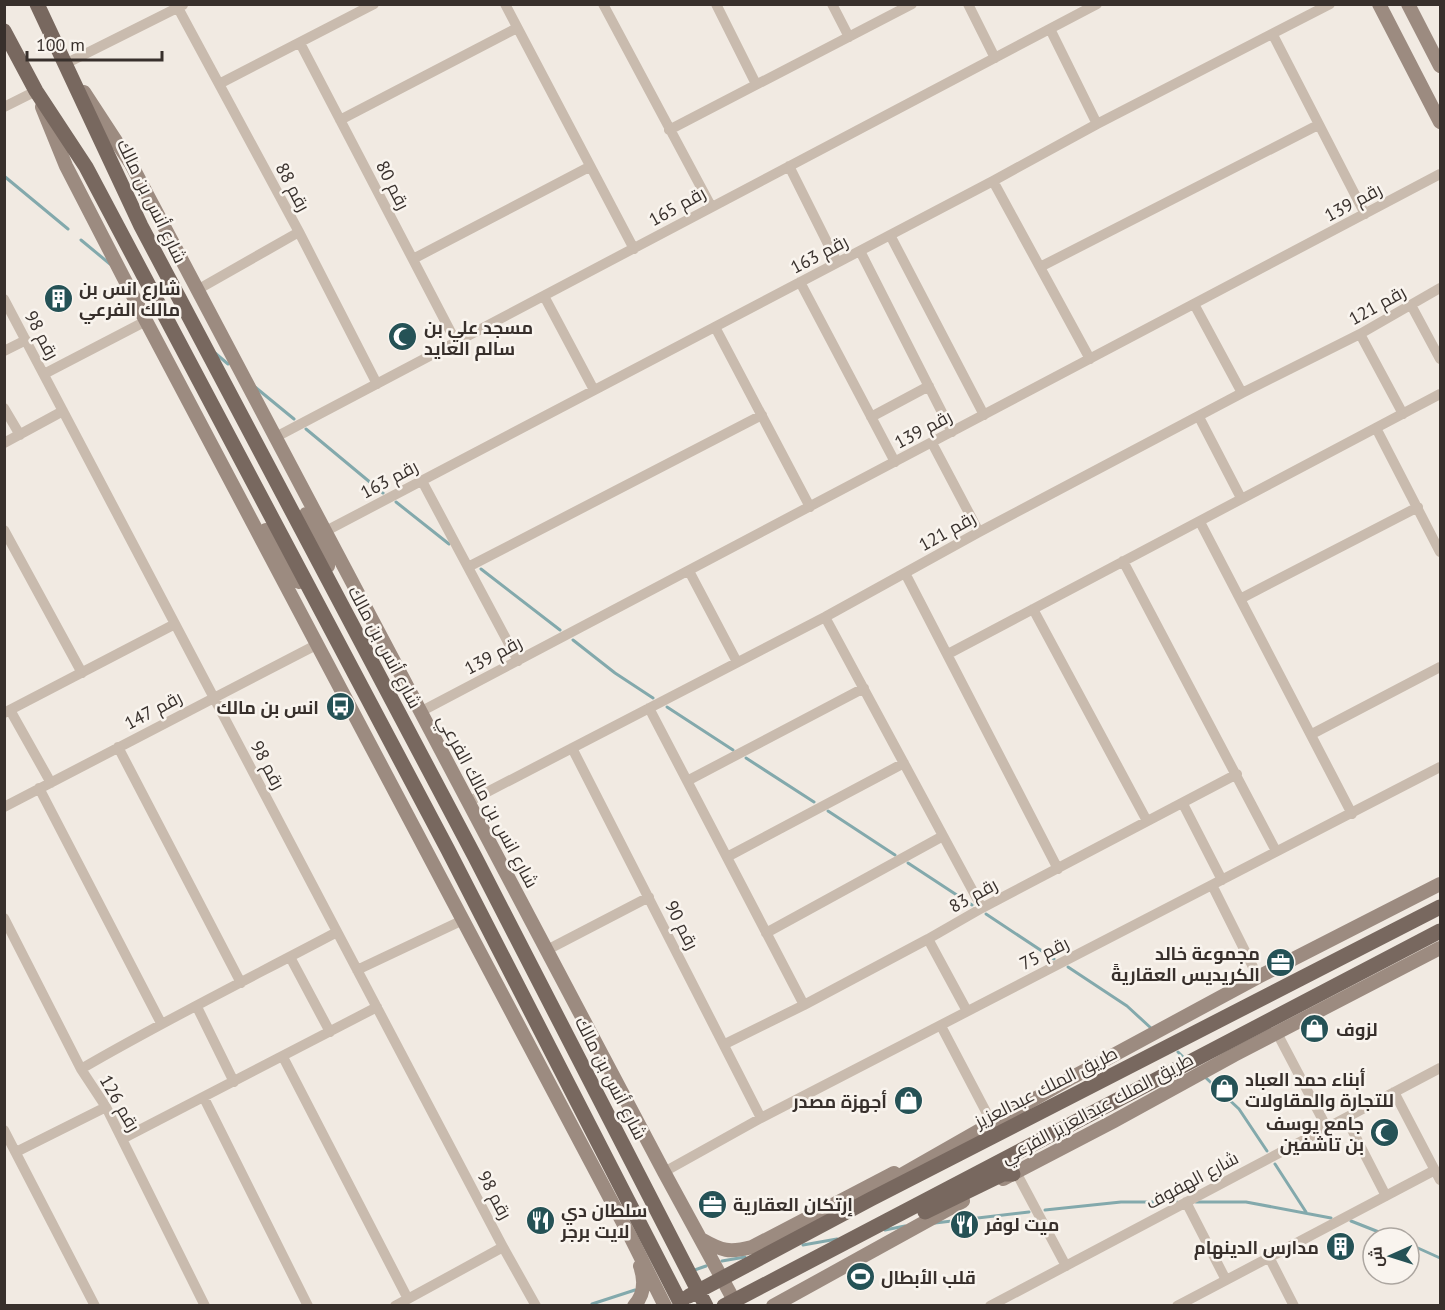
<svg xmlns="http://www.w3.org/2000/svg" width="1445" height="1310" viewBox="0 0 1445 1310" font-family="'PT Sans',Cairo,sans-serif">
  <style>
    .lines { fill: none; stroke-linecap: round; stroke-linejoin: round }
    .stream { stroke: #83a9ac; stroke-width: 3 }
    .street { stroke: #c9bbae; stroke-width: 10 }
    .secondary { stroke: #9c8b80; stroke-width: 14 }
    .primary { stroke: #78685f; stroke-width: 15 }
    .labels { text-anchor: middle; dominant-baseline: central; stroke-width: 5; stroke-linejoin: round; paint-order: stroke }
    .street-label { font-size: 18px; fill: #38302c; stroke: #f9f4ee }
    .poi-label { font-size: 18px; font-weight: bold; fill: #38302c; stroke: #f9f4ee; text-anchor: start }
  </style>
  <rect width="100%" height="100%" fill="#f1eae2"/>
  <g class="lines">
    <path class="stream" d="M4 176 68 229
      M81 240 110 264
      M215 353 228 364
      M255 387 294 419
      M306 429 383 493
      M396 502 449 544
      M481 569 560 630
      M573 640 615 673 653 698
      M667 707 733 750
      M746 758 814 802
      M828 811 895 855
      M908 863 972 905
      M986 914 1054 959
      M1068 967 1127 1006 1152 1029
      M1178 1052 1185 1059
      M1205 1077 1239 1109 1267 1151
      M1275 1164 1306 1212
      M1196 1202H1246L1331 1218
      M1045 1210 1121 1202H1177
      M1351 1221 1394 1238
      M935 1223 1029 1212
      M885 1230 905 1226
      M1409 1244 1440 1258
      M803 1245 837 1239
      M722 1261 745 1257
      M692 1271 706 1266
      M592 1304 635 1290"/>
    <path class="street" d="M505 4 634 249
      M603 4 711 206
      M716 4 756 84
      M832 4 849 37
      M968 4 995 58
      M178 8 299 232 377 384
      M1050 29 1097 124
      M1273 35 1365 214
      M300 43 456 342
      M65 64 183 5
      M219 84 374 4
      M4 107 36 91
      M340 120 517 28
      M669 130 912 4
      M789 166 837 262
      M993 181 1090 359
      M890 235 984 415
      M860 251 952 432
      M413 259 589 167
      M1040 267 1318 125
      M800 282 895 462
      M197 290 299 232
      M544 296 594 390
      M4 299 503 1247 536 1306
      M1194 304 1242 393
      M1411 305 1440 359
      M715 327 810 507
      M1360 334 1403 414
      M4 351 26 340
      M44 374 146 321
      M4 408 20 435
      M871 417 929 386
      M1199 417 1241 498
      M1376 428 1440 552
      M274 438 1097 4
      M4 443 63 411
      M932 443 979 532
      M422 481 518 661
      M1200 522 1352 814
      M4 530 82 673
      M324 532 993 181 1097 124 1330 4
      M1123 561 1276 851
      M468 567 762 415
      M689 571 737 662
      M905 573 1058 869
      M1240 599 1418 507
      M1033 609 1147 821
      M825 617 982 908
      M948 654 1440 394
      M649 708 804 1005
      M10 710 51 783
      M420 712 1440 174
      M4 713 175 624
      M1312 734 1440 667
      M118 747 241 983
      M572 748 761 1118
      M687 781 864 688
      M39 788 161 1023
      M468 802 825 617 979 532 1242 393 1360 334 1440 288
      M1183 804 1222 880
      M4 807 318 644
      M727 857 904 763
      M1212 885 1258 977
      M4 918 81 1069 106 1107 205 1306
      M766 933 943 836
      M928 939 967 1011
      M547 950 649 897
      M290 957 330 1032
      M357 970 463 920
      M197 1007 234 1082
      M941 1026 993 1125
      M1277 1033 1327 1128
      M725 1044 804 1005 928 939 982 908 1237 774
      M283 1057 408 1299
      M81 1069C165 1020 252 977 337 932
      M1394 1092 1440 1180
      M204 1098 308 1306
      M1346 1118 1386 1196
      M4 1130 95 1306
      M122 1139 377 1007
      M16 1152 106 1107
      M664 1172 761 1118 1440 767
      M1016 1172 1066 1266
      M1186 1202 1226 1280
      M1269 1257 1294 1306
      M395 1306 503 1247
      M990 1306 1440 1068
      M1177 1306 1435 1170"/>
    <path class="secondary" d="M1379 4 1440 122
      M1408 4 1440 66
      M84 92 131 164 664 1172 737 1306
      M42 107 66 166 146 321 631 1238 665 1306
      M306 514 328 566
      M266 530 299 582
      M1003 1179 1114 1121 1234 1055 1440 948
      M887 1185 894 1179 1073 1077 1258 977 1440 884
      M701 1239C722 1251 729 1253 752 1247L894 1173
      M634 1306C645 1294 645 1280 640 1266
      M773 1306 963 1201"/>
    <path class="primary" d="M37 4 141 226 475 857 706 1306
      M4 31 36 91 86 167 448 850 682 1306
      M925 1212 1003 1174H1013
      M689 1296 871 1199 1440 907
      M724 1306 1440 931"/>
  </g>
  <defs>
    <symbol id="building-disc" viewBox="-11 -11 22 22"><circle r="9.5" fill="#255256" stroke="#f9f4ee"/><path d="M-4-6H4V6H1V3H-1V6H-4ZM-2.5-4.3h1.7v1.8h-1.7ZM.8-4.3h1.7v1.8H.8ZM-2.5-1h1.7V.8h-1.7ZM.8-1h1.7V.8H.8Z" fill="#fff"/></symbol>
    <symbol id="mosque-disc" viewBox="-11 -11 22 22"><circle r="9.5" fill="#255256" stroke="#f9f4ee"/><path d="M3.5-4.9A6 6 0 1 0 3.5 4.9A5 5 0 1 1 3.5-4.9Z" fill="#fff"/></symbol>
    <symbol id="bus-disc" viewBox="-11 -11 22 22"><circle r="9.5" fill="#255256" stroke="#f9f4ee"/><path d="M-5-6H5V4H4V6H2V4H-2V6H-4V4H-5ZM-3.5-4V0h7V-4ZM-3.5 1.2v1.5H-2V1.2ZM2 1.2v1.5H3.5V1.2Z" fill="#fff"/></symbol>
    <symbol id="office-disc" viewBox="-11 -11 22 22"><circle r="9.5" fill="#255256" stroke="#f9f4ee"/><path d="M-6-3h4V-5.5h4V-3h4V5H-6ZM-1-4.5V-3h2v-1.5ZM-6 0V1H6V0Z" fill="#fff"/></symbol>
    <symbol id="shop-disc" viewBox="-11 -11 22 22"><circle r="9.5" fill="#255256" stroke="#f9f4ee"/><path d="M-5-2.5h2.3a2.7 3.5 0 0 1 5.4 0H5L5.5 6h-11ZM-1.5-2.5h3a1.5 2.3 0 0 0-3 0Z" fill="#fff"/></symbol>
    <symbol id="restaurant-disc" viewBox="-11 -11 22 22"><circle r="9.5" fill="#255256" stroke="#f9f4ee"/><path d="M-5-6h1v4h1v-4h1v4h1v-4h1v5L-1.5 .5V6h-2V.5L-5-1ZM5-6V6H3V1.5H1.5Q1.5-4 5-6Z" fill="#fff"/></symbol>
    <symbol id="stadium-disc" viewBox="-11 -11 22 22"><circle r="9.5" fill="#255256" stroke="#f9f4ee"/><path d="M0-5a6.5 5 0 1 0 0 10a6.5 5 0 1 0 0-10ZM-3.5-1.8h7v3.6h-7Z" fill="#fff"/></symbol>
  </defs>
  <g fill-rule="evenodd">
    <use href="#building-disc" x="42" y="282" width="33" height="33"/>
    <use href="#mosque-disc" x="386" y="320" width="33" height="33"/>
    <use href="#bus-disc" x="324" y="690" width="33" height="33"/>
    <use href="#office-disc" x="1264" y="946" width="33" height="33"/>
    <use href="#shop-disc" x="1298" y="1012" width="33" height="33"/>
    <use href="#shop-disc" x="1208" y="1072" width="33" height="33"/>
    <use href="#shop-disc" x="892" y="1084" width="33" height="33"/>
    <use href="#mosque-disc" x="1368" y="1116" width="33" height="33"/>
    <use href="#office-disc" x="696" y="1188" width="33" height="33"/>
    <use href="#restaurant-disc" x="524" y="1204" width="33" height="33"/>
    <use href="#restaurant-disc" x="948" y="1208" width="33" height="33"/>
    <use href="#building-disc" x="1324" y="1230" width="33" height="33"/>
    <use href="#stadium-disc" x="844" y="1260" width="33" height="33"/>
  </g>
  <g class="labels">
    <g class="street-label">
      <text transform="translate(393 185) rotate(63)">رقم 80</text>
      <text transform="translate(293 187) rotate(62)">رقم 88</text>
      <text transform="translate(152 201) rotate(64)">شارع أنس بن مالك</text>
      <text transform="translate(1353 202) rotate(-28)">رقم 139</text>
      <text transform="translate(677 206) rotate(-29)">رقم 165</text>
      <text transform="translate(819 254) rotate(-28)">رقم 163</text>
      <text transform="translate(1377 305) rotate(-29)">رقم 121</text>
      <text transform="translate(42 335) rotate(62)">رقم 98</text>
      <text transform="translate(923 429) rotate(-28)">رقم 139</text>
      <text transform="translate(389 479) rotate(-28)">رقم 163</text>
      <text transform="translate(947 531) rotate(-29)">رقم 121</text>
      <text transform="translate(385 647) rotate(62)">شارع أنس بن مالك</text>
      <text transform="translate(493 655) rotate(-28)">رقم 139</text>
      <text transform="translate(153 710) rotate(-28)">رقم 147</text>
      <text transform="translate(268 765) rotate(62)">رقم 98</text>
      <text transform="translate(488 801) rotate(62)">شارع انس بن مالك الفرعي</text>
      <text transform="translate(973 895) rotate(-29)">رقم 83</text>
      <text transform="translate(682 925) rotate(63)">رقم 90</text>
      <text transform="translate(1044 953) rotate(-27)">رقم 75</text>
      <text transform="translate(611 1078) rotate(63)">شارع أنس بن مالك</text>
      <text transform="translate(1046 1087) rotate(-27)">طريق الملك عبدالعزيز</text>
      <text transform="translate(120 1103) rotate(60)">رقم 126</text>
      <text transform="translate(1097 1108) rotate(-28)">طريق الملك عبدالعزيز الفرعي</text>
      <text transform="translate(1192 1180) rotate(-28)">شارع الهفوف</text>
      <text transform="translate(495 1195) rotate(62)">رقم 98</text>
    </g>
    <g class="poi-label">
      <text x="79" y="288">شارع انس بن<tspan x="79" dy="21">مالك الفرعي</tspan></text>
      <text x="424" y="327">مسجد علي بن<tspan x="424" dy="21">سالم العايد</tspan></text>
      <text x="319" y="707" text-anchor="end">انس بن مالك</text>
      <text x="1260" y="953" text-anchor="end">مجموعة خالد<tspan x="1260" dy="21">الكريديس العقاريةً</tspan></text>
      <text x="1336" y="1029">لزوف</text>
      <text x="1245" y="1079">أبناء حمد العباد<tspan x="1245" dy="21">للتجارة والمقاولات</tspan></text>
      <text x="887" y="1101" text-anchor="end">أجهزة مصدر</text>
      <text x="1364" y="1123" text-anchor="end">جامع يوسف<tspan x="1364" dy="21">بن تاشفين</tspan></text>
      <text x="733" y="1204">إرتكان العقارية</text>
      <text x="561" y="1210">سلطان دي<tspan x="561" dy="21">لايت برجر</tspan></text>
      <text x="985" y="1224">ميت لوفر</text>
      <text x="1319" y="1247" text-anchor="end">مدارس الدينهام</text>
      <text x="881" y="1277">قلب الأبطال</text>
    </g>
  </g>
  <rect width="1445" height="1310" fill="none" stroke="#38302c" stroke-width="12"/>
  <g transform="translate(1391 1256) rotate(267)"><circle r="28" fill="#f9f4ee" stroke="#aca6a0" stroke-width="1.5"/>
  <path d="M0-4.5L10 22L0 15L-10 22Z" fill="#255256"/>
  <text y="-9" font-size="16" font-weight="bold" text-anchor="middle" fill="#38302c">ش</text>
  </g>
  <path d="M27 51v9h135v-9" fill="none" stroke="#38302c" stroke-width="3"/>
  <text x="36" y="51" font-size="18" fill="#38302c" stroke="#f9f4ee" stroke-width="4.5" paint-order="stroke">100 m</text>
</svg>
